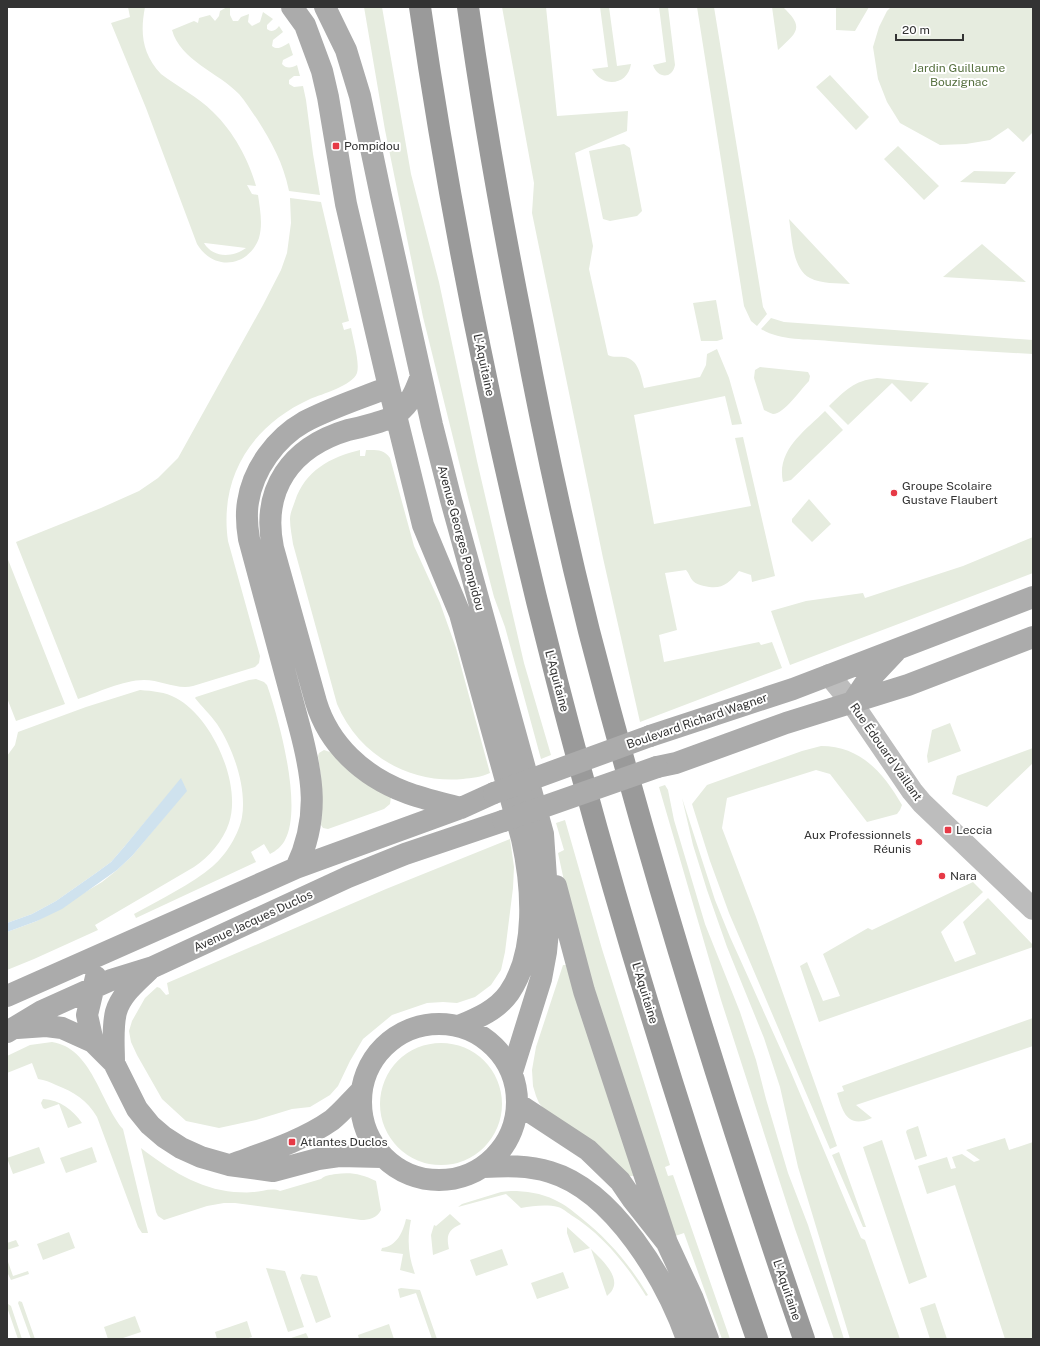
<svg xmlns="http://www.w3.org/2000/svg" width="1040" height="1346" viewBox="0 0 1040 1346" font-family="'Public Sans',sans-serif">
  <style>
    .green { fill: #e6ecdf; fill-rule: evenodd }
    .water { fill: #cfe2ee }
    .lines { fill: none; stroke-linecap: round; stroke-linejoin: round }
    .secondary { stroke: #bdbdbd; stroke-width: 22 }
    .primary { stroke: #ababab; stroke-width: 22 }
    .motorway { stroke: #9a9a9a; stroke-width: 22 }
    .primary-bridge { stroke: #ababab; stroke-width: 22 }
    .poi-dot { fill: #e63946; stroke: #fff; stroke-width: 1.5 }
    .labels { text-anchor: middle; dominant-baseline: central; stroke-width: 4; stroke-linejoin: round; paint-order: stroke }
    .park-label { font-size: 12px; fill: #56703f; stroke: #fff }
    .poi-label { font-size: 12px; fill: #333; stroke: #fff; text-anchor: start }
    .street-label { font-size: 12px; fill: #333; stroke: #fff }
  </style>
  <rect width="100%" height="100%" fill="#fff"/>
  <path class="green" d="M128 7H145C140 33 142 54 161 74 178 87 198 97 213 112 233 131 249 160 256 186L247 185 252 194 258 195C260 209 263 224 259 238 248 268 213 271 197 244L146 108 111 23 130 17ZM204 243H205L246 248C232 258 213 258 204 243Z
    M227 7H230V15L233 21H238L241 17 249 14 248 22 252 26 260 22 263 12 273 19 267 25V29C272 33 276 30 279 26L283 32 273 40 272 46C278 51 283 46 289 43L293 55 283 60 282 64C286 69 292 68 297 65L300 76H294L289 80V84L294 87 303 86 306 100 313 154 320 195 289 191C283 162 272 143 257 119 251 111 246 102 239 94 219 73 180 60 172 30L194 21 198 23 199 18 210 15 215 21 219 16 220 11Z
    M364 7H382L411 174 439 282 477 461 524 663 551 755 541 759 505 627 494 597 465 486 423 317 385 130Z
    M502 7H546L557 116 628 111 627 131 575 153 593 246 589 269 608 355C614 358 618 356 624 357 639 359 641 377 644 388L700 377 706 365 707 354 717 349 729 378 742 424 732 425 725 396 634 415 654 524 751 506 735 438 743 437 775 576 752 582 751 575 739 571C728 584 722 590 704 586 700 585 696 584 693 581 690 578 689 573 686 570L665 573 677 630 659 635 664 662 759 642 761 645 772 642 782 668 640 722 603 558 532 213 534 183Z
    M600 7H609L617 66 631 64C628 85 603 89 592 69L608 67Z
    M659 7H668L675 65C672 80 657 78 653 65L666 62Z
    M697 7H714L763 307 767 314 757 326 751 321 744 306Z
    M772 7H783C805 28 797 32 778 50Z
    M836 7H869L855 31 836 30Z
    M891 7H1033V132L1023 142 1008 128 990 140 966 144 940 145 900 123 887 102 878 79 873 47 879 27 887 11Z
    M830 75 869 117 856 130 816 87Z
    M624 144 630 148 642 211 637 216 610 221 603 219 589 151Z
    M898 146 939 186 924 200 884 159Z
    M974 171 1016 172 1005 184 960 182Z
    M290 198 321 202 349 321 342 323 344 330 351 328C353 339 360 363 357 373 352 386 322 394 310 399 251 426 219 477 228 541L260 656 259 663 255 667 193 686C177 690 161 680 144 680 123 680 97 693 78 699L16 542 101 508 139 491 158 478 178 458 263 305 281 270 287 253 291 223Z
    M789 219 850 284C838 283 821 284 810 278 792 269 792 237 789 219Z
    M982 244 1026 282 943 277Z
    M716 300 723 339 717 341H701L693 303Z
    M771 318 784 322 1033 340V354C965 350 897 347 829 341 807 339 780 341 761 329Z
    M760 367 808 372 810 376 809 381C801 389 784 414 773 414 769 413 767 411 764 410L754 378 755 370Z
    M877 378 929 383 911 402 892 383 848 425 829 406C846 390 853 381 877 378Z
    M825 411 843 430 791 480 783 482C776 450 805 431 825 411Z
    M360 450V456H365L366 450C376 450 384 449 390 458L414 546 440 603 456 648 490 773C482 777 471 778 463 779 408 784 358 754 337 704L293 544C292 536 290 528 290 519 290 513 293 507 295 501 305 471 330 457 360 450Z
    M809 499 831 524 812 542 792 522V519Z
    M1033 537V573L790 665 771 611 806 601 863 593 865 598 963 566Z
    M7 557 65 704 16 721 7 698Z
    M256 679 264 682 267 685C279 719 303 807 285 840 282 846 276 851 270 854L264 844 251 852 256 862 136 918 134 914C159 900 192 884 213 866 226 855 239 834 242 817 247 787 233 748 217 724 210 714 202 707 195 698L196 697 249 680Z
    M140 690C153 691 165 692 176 698 212 717 242 784 229 823 223 841 209 857 194 867L95 925 98 930 34 959 7 970V932L37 921 102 882 117 870 132 856 186 791 181 779 124 847 111 862 96 873 56 901 32 914 7 923V756L15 745 18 732 86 707Z
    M950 723 961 751 928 763 927 756 932 730Z
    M821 746C860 746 883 772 902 805L900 810 897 814 867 822 830 774 816 770 727 798 722 828 756 917 837 1146 830 1149 729 913 710 861 692 804 707 785 802 751Z
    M1033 748V763L987 807 952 794 957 776Z
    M324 750 330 752 391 797 390 804 384 809 328 829 323 828 321 825 322 811 321 777 318 756 319 753Z
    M665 785 668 790 674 820 705 924 740 1012 756 1060 766 1099 788 1173 808 1225 844 1339H834L795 1229 721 1000 659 787Z
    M682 798 715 900 730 937 790 1070 861 1238 865 1240 900 1339H850L798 1167 780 1087 764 1038 727 947 707 890 693 845Z
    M565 820 602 949 670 1165 665 1167 668 1176 673 1175 730 1339H722L684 1233 675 1236 580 955 558 853 564 850 556 823Z
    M510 839 514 867 513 888 505 952 501 970 491 985 475 997 457 1003 443 1002 427 1003 392 1015 363 1039 350 1061 338 1086 330 1095 310 1107 292 1109 256 1120 219 1128 186 1121 162 1099 137 1055 131 1042 129 1031 132 1021 145 998 157 987 160 988 166 995 169 994 167 983 386 889Z
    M973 882 983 892 941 932 955 962 976 954 963 922 988 898 1033 945V947L819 1022 800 966 807 962 823 1001 840 996 823 954 868 928 872 930Z
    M563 965H566L635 1176H629L549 1115 539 1103 536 1096 533 1086 532 1070 536 1047Z
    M1033 1018V1046L856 1105 872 1118C847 1129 843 1112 837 1093L844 1091 842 1086Z
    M52 1042C92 1048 100 1102 123 1129L148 1233H142L138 1227 97 1117C87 1100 74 1092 56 1085 50 1082 45 1080 38 1079L32 1063 7 1073V1056L30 1045Z
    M380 1104a61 61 0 1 1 122 0a61 61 0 1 1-122 0Z
    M43 1099C60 1100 73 1110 82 1123L68 1128 59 1104 45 1109 43 1108 41 1103Z
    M918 1126 927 1156 915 1160 906 1132 907 1130Z
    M1005 1138 1009 1150 1033 1142V1339H1005L955 1185 927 1194 918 1166 947 1157 951 1169 956 1168 952 1157 962 1154 974 1162 980 1160 966 1150Z
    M882 1140 927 1277 909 1284 863 1147Z
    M39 1147 45 1163 13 1174 7 1158Z
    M92 1147 97 1162 66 1173 60 1158Z
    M141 1148C168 1169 199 1189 234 1192 240 1192 247 1193 253 1192 261 1192 272 1187 280 1191L321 1179C325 1175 330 1175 336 1174 351 1172 362 1174 376 1181L381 1210C377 1218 369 1220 361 1220L235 1203H224L207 1206 164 1220 158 1216 156 1212Z
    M839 1152 866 1227H863L832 1155Z
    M511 1191C526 1191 541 1193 555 1200 564 1204 573 1211 580 1217 608 1239 630 1265 648 1295L646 1296C627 1265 602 1234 571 1215 567 1212 562 1208 558 1207 546 1204 533 1206 521 1208L506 1194 458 1207 462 1204 501 1192Z
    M450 1214 461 1224C448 1230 446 1235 449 1249L433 1255 431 1235 434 1225 436 1226Z
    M406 1219 411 1220C407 1239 408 1255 415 1274L400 1270 403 1254 381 1251 382 1248C397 1246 403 1232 406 1219Z
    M567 1227 590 1248 574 1253 567 1233Z
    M69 1232 75 1248 43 1260 37 1244Z
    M16 1240 19 1246 7 1250V1243Z
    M502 1249 508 1265 476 1276 470 1260Z
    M591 1249C603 1261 626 1281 607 1296Z
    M7 1259 13 1276 28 1271 29 1274 11 1280 7 1272Z
    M266 1268 285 1271 304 1327 288 1332Z
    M563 1272 569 1288 537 1299 531 1283Z
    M302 1274 317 1276 331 1317 316 1323 300 1278Z
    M401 1288 420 1290 437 1339H432L416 1293 400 1298 398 1289Z
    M19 1301 22 1302 35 1339H31L18 1303Z
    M935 1303 947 1339H930L920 1308Z
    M8 1304 11 1306 22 1339H18L7 1307Z
    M135 1316 141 1332 120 1339H108L104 1327Z
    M247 1321 252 1337 245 1339H217L215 1332Z
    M389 1324 394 1339H359L358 1335Z
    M306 1333 309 1339H288Z"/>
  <path class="water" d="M181 778 187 791 132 856 117 870 62 909 37 921 7 932V923L32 914 56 901 96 873 111 862 124 847Z"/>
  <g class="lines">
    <path class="secondary" d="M829 675 852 703 912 791 922 803 1033 909"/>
    <path class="primary" d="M292 7 305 25 322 71 328 97 346 204 389 387 423 525 460 614 522 839C532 885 538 951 509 993 497 1010 478 1018 459 1026
      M325 7 346 50 360 96 381 196 432 425 451 500 543 834 549 921 546 952 541 979 512 1072
      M421 376C415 392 411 403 397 414 391 420 358 428 348 430 291 447 261 489 273 548L316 702C329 745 363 776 405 792 423 799 442 803 461 808
      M852 703 864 685 896 651
      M650 736 793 689 1033 597
      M657 767 676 763 786 723 908 685 1033 637
      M296 868C320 817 313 777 299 725L249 539C247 527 246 514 248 502 253 469 276 438 304 422 330 408 362 398 389 387
      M556 886 584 991 667 1243
      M7 996 296 868 461 808 494 793
      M361 1102a78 78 0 1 1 156 0a78 78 0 1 1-156 0Z
      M17 1028 46 1026 62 1028 93 1042 114 1063 137 1109 150 1125 164 1137 181 1148 201 1157 229 1165 273 1171 318 1159 339 1156 382 1157
      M7 1032 42 1011 62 1002 111 980 153 967 348 877 405 854 503 821
      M93 1042 87 1015 96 977
      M114 1063C114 1047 112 1028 116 1012 121 994 137 982 149 970
      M518 1104 588 1150 620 1181 633 1200 667 1243 693 1299 708 1339
      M233 1164C266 1152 302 1141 332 1120 342 1112 351 1101 360 1092
      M483 1167C506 1166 528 1165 550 1172 614 1191 666 1280 687 1339"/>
    <path class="motorway" d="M420 7C486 461 607 906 757 1339
      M468 7C483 114 502 221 523 327 542 429 564 531 589 631 651 870 724 1106 804 1339"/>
    <path class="primary-bridge" d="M494 793 650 736
      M503 821 657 767"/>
  </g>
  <g class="poi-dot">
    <rect x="332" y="142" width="8" height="8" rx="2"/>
    <circle cx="894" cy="493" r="4"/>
    <rect x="944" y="826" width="8" height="8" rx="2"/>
    <circle cx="919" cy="842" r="4"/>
    <circle cx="942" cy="876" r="4"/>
    <rect x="288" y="1138" width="8" height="8" rx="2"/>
  </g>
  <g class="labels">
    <g class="park-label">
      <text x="959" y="68">Jardin Guillaume<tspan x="959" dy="14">Bouzignac</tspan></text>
    </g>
    <g class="poi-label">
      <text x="344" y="146">Pompidou</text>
      <text x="902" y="486">Groupe Scolaire<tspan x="902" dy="14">Gustave Flaubert</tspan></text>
      <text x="956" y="830">Leccia</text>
      <text x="911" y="835" text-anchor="end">Aux Professionnels<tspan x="911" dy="14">Réunis</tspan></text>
      <text x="950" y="876">Nara</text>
      <text x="300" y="1142">Atlantes Duclos</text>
    </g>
    <g class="street-label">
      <text transform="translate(484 365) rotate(78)">L'Aquitaine</text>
      <text transform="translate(461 538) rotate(75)">Avenue Georges Pompidou</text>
      <text transform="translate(557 681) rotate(75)">L'Aquitaine</text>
      <text transform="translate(697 721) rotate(-19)">Boulevard Richard Wagner</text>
      <text transform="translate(886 752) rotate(55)">Rue Édouard Vaillant</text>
      <text transform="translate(253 921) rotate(-25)">Avenue Jacques Duclos</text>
      <text transform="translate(645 993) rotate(73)">L'Aquitaine</text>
      <text transform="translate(787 1290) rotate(71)">L'Aquitaine</text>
    </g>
  </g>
  <rect width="1040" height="1346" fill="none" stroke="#333333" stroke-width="16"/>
  <path d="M896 34v6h67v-6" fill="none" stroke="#333333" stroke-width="2"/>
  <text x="902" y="34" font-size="12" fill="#333333" stroke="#ffffff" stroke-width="3" paint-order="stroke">20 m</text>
</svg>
